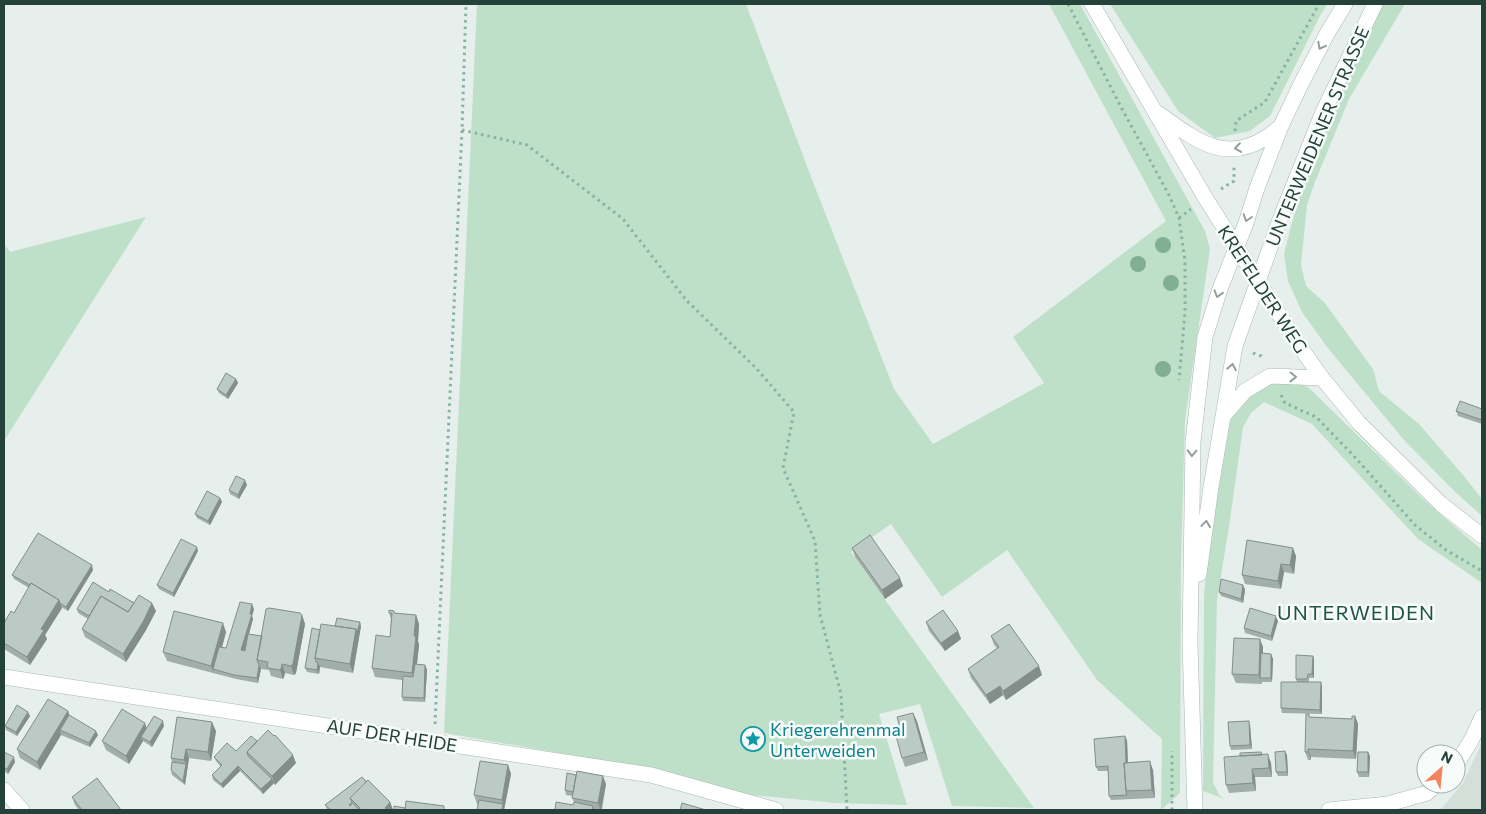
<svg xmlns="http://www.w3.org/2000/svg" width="1486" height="814" viewBox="0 0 1486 814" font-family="Commissioner,sans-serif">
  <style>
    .built { fill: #d4dfda }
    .green { fill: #bfe0c8 }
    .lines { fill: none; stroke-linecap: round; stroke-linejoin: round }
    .minor-casing { stroke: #a8b8b2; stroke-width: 16 }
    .path { stroke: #86b3a5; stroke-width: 3; stroke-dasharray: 2.5 4; stroke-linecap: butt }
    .minor { stroke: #fff; stroke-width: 15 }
    .tree { fill: #80af93 }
    .wall { fill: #a1aea9 }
    .shaded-wall { fill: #838d89 }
    .building { fill: #bbcac4; stroke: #838d89 }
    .oneway { stroke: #92a09c }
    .labels { text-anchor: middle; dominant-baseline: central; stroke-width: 5; stroke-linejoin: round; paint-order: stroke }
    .street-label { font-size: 18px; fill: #24423a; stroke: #f7fbf9 }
    .culture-label { font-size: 18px; fill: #0d838f; stroke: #f7fbf9; text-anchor: start }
    .quarter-label { font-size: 20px; letter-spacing: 1px; fill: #1f5548; stroke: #f7fbf9 }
  </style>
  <rect width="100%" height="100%" fill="#e6efeb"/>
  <path class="built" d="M1482 742V810H1440L1463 783Z"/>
  <path class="green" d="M477 4H746L813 182 894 389 933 444 1044 383 1013 337 1166 221 1049 4H1080L1205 231 1210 249 1185 420 1181 562 1180 793 1161 810 1162 739 1097 680 1007 550 942 597 891 524 851 552 1034 808 952 806 920 704 879 714 907 805 836 803 729 793 663 771 444 733Z
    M1110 4H1327L1321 14 1270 116 1250 131 1215 138 1178 111Z
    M1383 4H1405L1349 99 1315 182 1307 205 1301 265 1306 286 1324 302 1373 369 1379 391 1419 424 1463 475 1482 499V516L1453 490 1404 440 1327 347 1302 312 1288 281 1284 254 1297 203 1359 48Z
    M146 217 4 441V244L10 252Z
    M1275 380H1294L1309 388 1424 500 1482 550V583L1418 539 1312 424 1264 402 1251 413 1243 427 1229 527 1217 600 1213 782 1219 795 1225 799 1203 791 1204 596 1209 543 1231 417 1239 400Z"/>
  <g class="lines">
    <defs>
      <path id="minor" d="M1092 4 1206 199 1298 344 1322 378 1359 423 1441 504 1482 536
        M1156 112C1190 135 1222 166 1265 138 1271 135 1276 130 1281 126
        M1224 415 1245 391 1270 376 1322 378
        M1199 574 1211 487 1235 346 1281 217 1323 112 1375 4
        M4 677 651 775 776 810
        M1456 765 1472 739 1482 717
        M4 790 22 810
        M1195 810 1190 642 1193 442 1205 337 1220 289 1246 223 1257 188 1281 126 1301 84 1328 32 1345 4
        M1329 810 1388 804 1427 793 1437 784"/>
    </defs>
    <use href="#minor" class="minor-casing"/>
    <path class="path" d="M1068 4 1121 107 1169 195 1179 218 1185 261V312L1179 380
      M462 130 527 145 623 219 687 301 756 368 794 412 783 468 815 541 820 615 841 694 847 810
      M1235 131 1236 121 1265 102 1319 4
      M1221 189 1234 181V167
      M1179 218 1191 209
      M1253 353 1261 356 1263 360
      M1281 395 1285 403 1316 417 1353 455 1415 525 1446 550 1482 571
      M435 724 462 130 466 4
      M1172 810V751"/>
    <use href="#minor" class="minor"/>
  </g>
  <g class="tree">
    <circle cx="1163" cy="245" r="8"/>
    <circle cx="1138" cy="264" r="8"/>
    <circle cx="1171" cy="283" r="8"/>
    <circle cx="1163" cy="369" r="8"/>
  </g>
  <path class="wall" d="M236 379 238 383 228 399 219 393 217 389Z
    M1482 409V424L1458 416 1456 411Z
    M247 485 239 499 230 494 229 490Z
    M220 498 222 502 210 525 197 518 195 514Z
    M852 548 903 586 885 599 855 557Z
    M198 551 174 597 159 589 157 585Z
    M1296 556 1294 574 1284 572 1281 589 1245 584 1242 575Z
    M93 570 68 611 61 607 62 608 45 635 47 639 30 665 4 649V623L14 613 29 588 14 579 12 575Z
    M1243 585 1245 590 1243 603 1221 596 1219 592Z
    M109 592 156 611 146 630 126 662 85 637 82 629 88 619 78 613 77 609Z
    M254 609 252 616 253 619 249 634 262 636 302 615 305 624 296 673 294 675 285 673 284 677 283 679 271 676 269 670 261 669 258 683 236 679 167 661 163 652 226 632 222 647 226 648Z
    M389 613 416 615 419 624 418 641 419 645 417 664 425 665 427 670 425 702 403 701 402 697V680L375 677 372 668 390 637 391 619Z
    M1276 616 1278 621 1272 641 1245 633 1244 628Z
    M926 622 958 631 961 639 945 651 929 631Z
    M335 626H361L353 673 320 667 319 674 307 672 305 668 320 630Z
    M991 636 1042 675 1006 700 1003 695 990 704 971 678 968 669 997 648 994 645Z
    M1263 647V653L1271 654 1273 659 1272 682H1262V684L1236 683 1232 674Z
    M1313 656 1314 660V678H1309V682L1322 686V714L1282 713 1281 708 1297 682 1296 679Z
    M68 711 69 715 98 735 90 747 61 735 40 770 20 758 17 749Z
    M913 713 928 760 905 767 902 758 901 731Z
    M30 716 17 736 6 730 5 726Z
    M1355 716 1358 724 1356 759 1311 757V760H1308L1305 752 1310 717 1352 719Z
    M1250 725 1252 749 1231 750 1230 746Z
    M164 726 152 747 143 741 129 764 106 750 102 741 147 728Z
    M216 731 211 761 189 758 185 785 172 775 171 770 172 762 171 758Z
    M1127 740 1128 763 1153 770 1155 798 1111 800 1109 796 1108 771H1098L1096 767Z
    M257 741 296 763 275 785 274 783 263 794 240 771 223 788 213 780 212 775 221 767 216 761 214 757 236 751Z
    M4 752 15 762 8 774 4 771Z
    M1368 752 1370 756 1369 777H1359L1357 772Z
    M1262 755 1271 763 1272 777H1255L1256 791 1229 793 1226 785Z
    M1287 755 1288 776H1278L1276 772Z
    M508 765 511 774 504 810H477L478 804H477L474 795Z
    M362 777 390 802 393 810H328L327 809 325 805Z
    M606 784 602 810H555L573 805 574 802 572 798 573 796 566 795 565 790Z
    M72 797 121 810H79L75 805Z"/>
  <path class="shaded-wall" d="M236 379 238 383 228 399 226 395Z
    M245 480 247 485 239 499 238 495Z
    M220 498 222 502 210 525 208 521Z
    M197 547 198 551 174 597 173 593Z
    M1293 548 1296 556 1294 574 1290 565Z
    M1281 564 1284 572 1281 589 1278 581Z
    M92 565 93 570 68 611 66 607Z
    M900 578 903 586 885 599 882 590Z
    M1243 585 1245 590 1243 603 1241 599Z
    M59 600 62 608 45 635 47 639 30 665 27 657 41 629Z
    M152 603 156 611 146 630 126 662 123 654Z
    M252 604 254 609 252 616 253 619 243 655 241 650Z
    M302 615 305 624 296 673 294 675 291 666Z
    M416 615 419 624 418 641 419 645 415 681 412 673Z
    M1276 616 1278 621 1272 641 1271 636Z
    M360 622 361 626 353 673 350 664 356 629Z
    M223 623 226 632 216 670 213 669 214 674 211 666Z
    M958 631 961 639 945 651 941 643Z
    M1260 639 1263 647 1262 678H1260L1262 684 1259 675Z
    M1271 654 1273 659 1272 682 1271 678Z
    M1313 656 1314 660V678L1312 674Z
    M318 663 320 667 319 674 317 670Z
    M282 664 285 673 284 677 283 679 280 670Z
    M259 665 261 669 258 683 257 678Z
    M425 665 427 670 425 702 424 698Z
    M1039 666 1042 675 1006 700 1003 691Z
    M1321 682 1322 686V714L1320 710Z
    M1000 686 1003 695 990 704 986 695Z
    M68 711 71 720 60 730 61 735 40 770 37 762Z
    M28 712 30 716 17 736 16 732Z
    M913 713 917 721 928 760 924 752Z
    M1355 716 1358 724 1356 759 1353 751Z
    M163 721 164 726 152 747 150 742Z
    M1249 721 1250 725 1252 749 1250 745Z
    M212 722 216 731 211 761 208 752Z
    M145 723 148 732 141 737 143 741 129 764 126 756Z
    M96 731 98 735 90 747 89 743Z
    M1125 736 1127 740 1129 791H1127Z
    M186 749 189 758 185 785 183 781 186 764 184 760Z
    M1308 749 1311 757V760L1308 752Z
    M1285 751 1287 755 1288 776 1287 772Z
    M1368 752 1370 756 1369 777 1368 772Z
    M1268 754 1271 763 1272 777 1269 768Z
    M293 755 296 763 275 785 272 776Z
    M14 757 15 762 8 774 7 769Z
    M1150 761 1153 770 1155 798 1152 790Z
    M508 765 511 774 504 810H502L503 804 502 800Z
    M238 766 240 771 223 788 221 784Z
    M1252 769 1255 777 1256 791 1253 783Z
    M603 776 606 784 601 810 598 803Z
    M272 779 274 783 263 794 261 789Z
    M390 802 393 810H386L385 808Z"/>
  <path class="building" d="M226 373 236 379 226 395 217 389Z
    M1460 401 1482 409V420L1456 411Z
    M236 476 245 480 238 495 229 490Z
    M207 491 220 498 208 521 195 514Z
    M38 533 92 565 66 607 60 603 59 600 31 583 30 585 12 575Z
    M870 535 900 578 882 590 852 548Z
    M181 539 197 547 173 593 157 585Z
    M1247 540 1293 548 1290 565 1281 564 1278 581 1242 575Z
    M1221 579 1243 585 1241 599 1219 592Z
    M93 582 109 592 110 589 134 603 128 612 101 596 89 616 77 609Z
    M31 583 59 600 41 629 44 630 27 657 4 643V623L11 611 14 613Z
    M139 595 152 603 143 622 123 654 82 629 101 596 128 612Z
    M240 602 252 604 250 614H252L241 650 245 651 248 634 262 636 257 660 259 665 257 678 234 675 213 669 219 647 226 648Z
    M269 608 300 613 302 615 293 664 291 666 282 664 281 669 280 670 268 668 267 666 268 662 257 660 266 609Z
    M1250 608 1276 616 1271 636 1244 628Z
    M389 610 394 611V613L416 615 414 636H416L412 673 372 668 376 635 390 637 392 613H389Z
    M943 610 958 631 941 643 926 622Z
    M174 611 223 623 211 666 163 652Z
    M337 618 360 622 357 633 356 629 335 626Z
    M321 624 356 629 350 664 315 658Z
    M1009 624 1039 666 1003 691 1000 686 986 695 968 669 999 647 991 636Z
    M312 628 320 630 315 658 316 662 318 663 317 670 305 668Z
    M1234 638 1260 639 1259 675 1232 674Z
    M1261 653 1271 654V678H1260Z
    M1296 655 1313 656 1312 674H1308L1307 679H1296Z
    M415 664 425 665 424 698 402 697 403 676 413 677Z
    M1281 682H1321L1320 710 1281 708Z
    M48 699 68 711 37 762 17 749Z
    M17 705 28 712 16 732 5 726Z
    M122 709 145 723 126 756 102 741Z
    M913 713 924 752 902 758 895 732 901 731 897 717Z
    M1306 714H1309V717L1352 719V716H1355L1353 751 1308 749V752H1305Z
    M69 715 96 731 89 743 60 730Z
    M154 716 163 721 150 742 141 737Z
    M177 717 212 722 208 752 186 749 184 760 171 758Z
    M1249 721 1250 745 1230 746 1228 722Z
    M268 730 274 736 275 735 293 755 272 776 247 752Z
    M251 736 257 741 247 752 248 756 272 779 261 789 238 766 221 784 212 775 222 765 214 757 227 743 236 751Z
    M1125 736 1126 763H1124L1126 791 1127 795 1109 796 1108 766 1096 767 1094 739Z
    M1285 751 1287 772H1276L1275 752Z
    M4 752 14 757 7 769 4 768Z
    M1261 752 1262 755 1240 756V753Z
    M1358 752H1368V772H1357Z
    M1268 754 1269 768 1252 769 1253 783 1226 785 1224 757Z
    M480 761 508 765 502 800 474 795Z
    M1150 761 1152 790 1126 791 1124 763Z
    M172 762 186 764 183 781 171 770Z
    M577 771 603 776 598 803 572 798Z
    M567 773 576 775 573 792 565 790Z
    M362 777 366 782 350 798 352 802 349 805 350 806 353 803 359 810H331L325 805Z
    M97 778 121 810H81H82L72 797Z
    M368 780 390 802 385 808 387 810H359L360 808 350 798Z
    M479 800 503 804 502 810H477Z
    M406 801 444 806V810H405Z
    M556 802 573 805 574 802 593 806 592 810H555Z
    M682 803 706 810H680Z
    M394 806 405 808V810H394Z"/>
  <defs><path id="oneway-chevron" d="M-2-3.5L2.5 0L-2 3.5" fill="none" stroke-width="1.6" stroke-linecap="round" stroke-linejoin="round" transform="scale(1.25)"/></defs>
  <g class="oneway">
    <use href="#oneway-chevron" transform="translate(1321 46) rotate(118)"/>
    <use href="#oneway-chevron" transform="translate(1238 148) rotate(172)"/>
    <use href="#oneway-chevron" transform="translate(1247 218) rotate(108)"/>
    <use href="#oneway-chevron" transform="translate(1218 294) rotate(107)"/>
    <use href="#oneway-chevron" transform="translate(1232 367) rotate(-80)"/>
    <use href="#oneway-chevron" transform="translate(1293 377) rotate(1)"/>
    <use href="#oneway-chevron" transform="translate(1192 453) rotate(91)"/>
    <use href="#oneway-chevron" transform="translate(1206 524) rotate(-82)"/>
  </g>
  <defs>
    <symbol id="sight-ring" viewBox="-11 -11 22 22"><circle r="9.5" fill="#f7fbf9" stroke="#0f9aa8" stroke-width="1.5"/><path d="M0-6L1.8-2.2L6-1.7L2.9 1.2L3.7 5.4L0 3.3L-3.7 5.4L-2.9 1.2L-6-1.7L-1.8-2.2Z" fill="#0f9aa8"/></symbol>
  </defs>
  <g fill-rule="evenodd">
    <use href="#sight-ring" x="739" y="725" width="28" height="28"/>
  </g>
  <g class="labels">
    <g class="street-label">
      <text transform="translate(1317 136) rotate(-67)">UNTERWEIDENER STRASSE</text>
      <text transform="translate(1263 289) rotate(57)">KREFELDER WEG</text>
      <text transform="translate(392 735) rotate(9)">AUF DER HEIDE</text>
    </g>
    <g class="culture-label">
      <text x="770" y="729">Kriegerehrenmal<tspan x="770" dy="21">Unterweiden</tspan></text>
    </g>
    <g class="quarter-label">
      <text x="1356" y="612">UNTERWEIDEN</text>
    </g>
  </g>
  <rect width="1486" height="814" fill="none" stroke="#24423a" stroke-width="10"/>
  <g transform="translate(1441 769) rotate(27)"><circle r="24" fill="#f7fbf9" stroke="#a3b1ad"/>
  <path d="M0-4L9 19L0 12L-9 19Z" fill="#f4845f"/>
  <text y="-8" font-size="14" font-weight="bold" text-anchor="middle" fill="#24423a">N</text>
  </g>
</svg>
